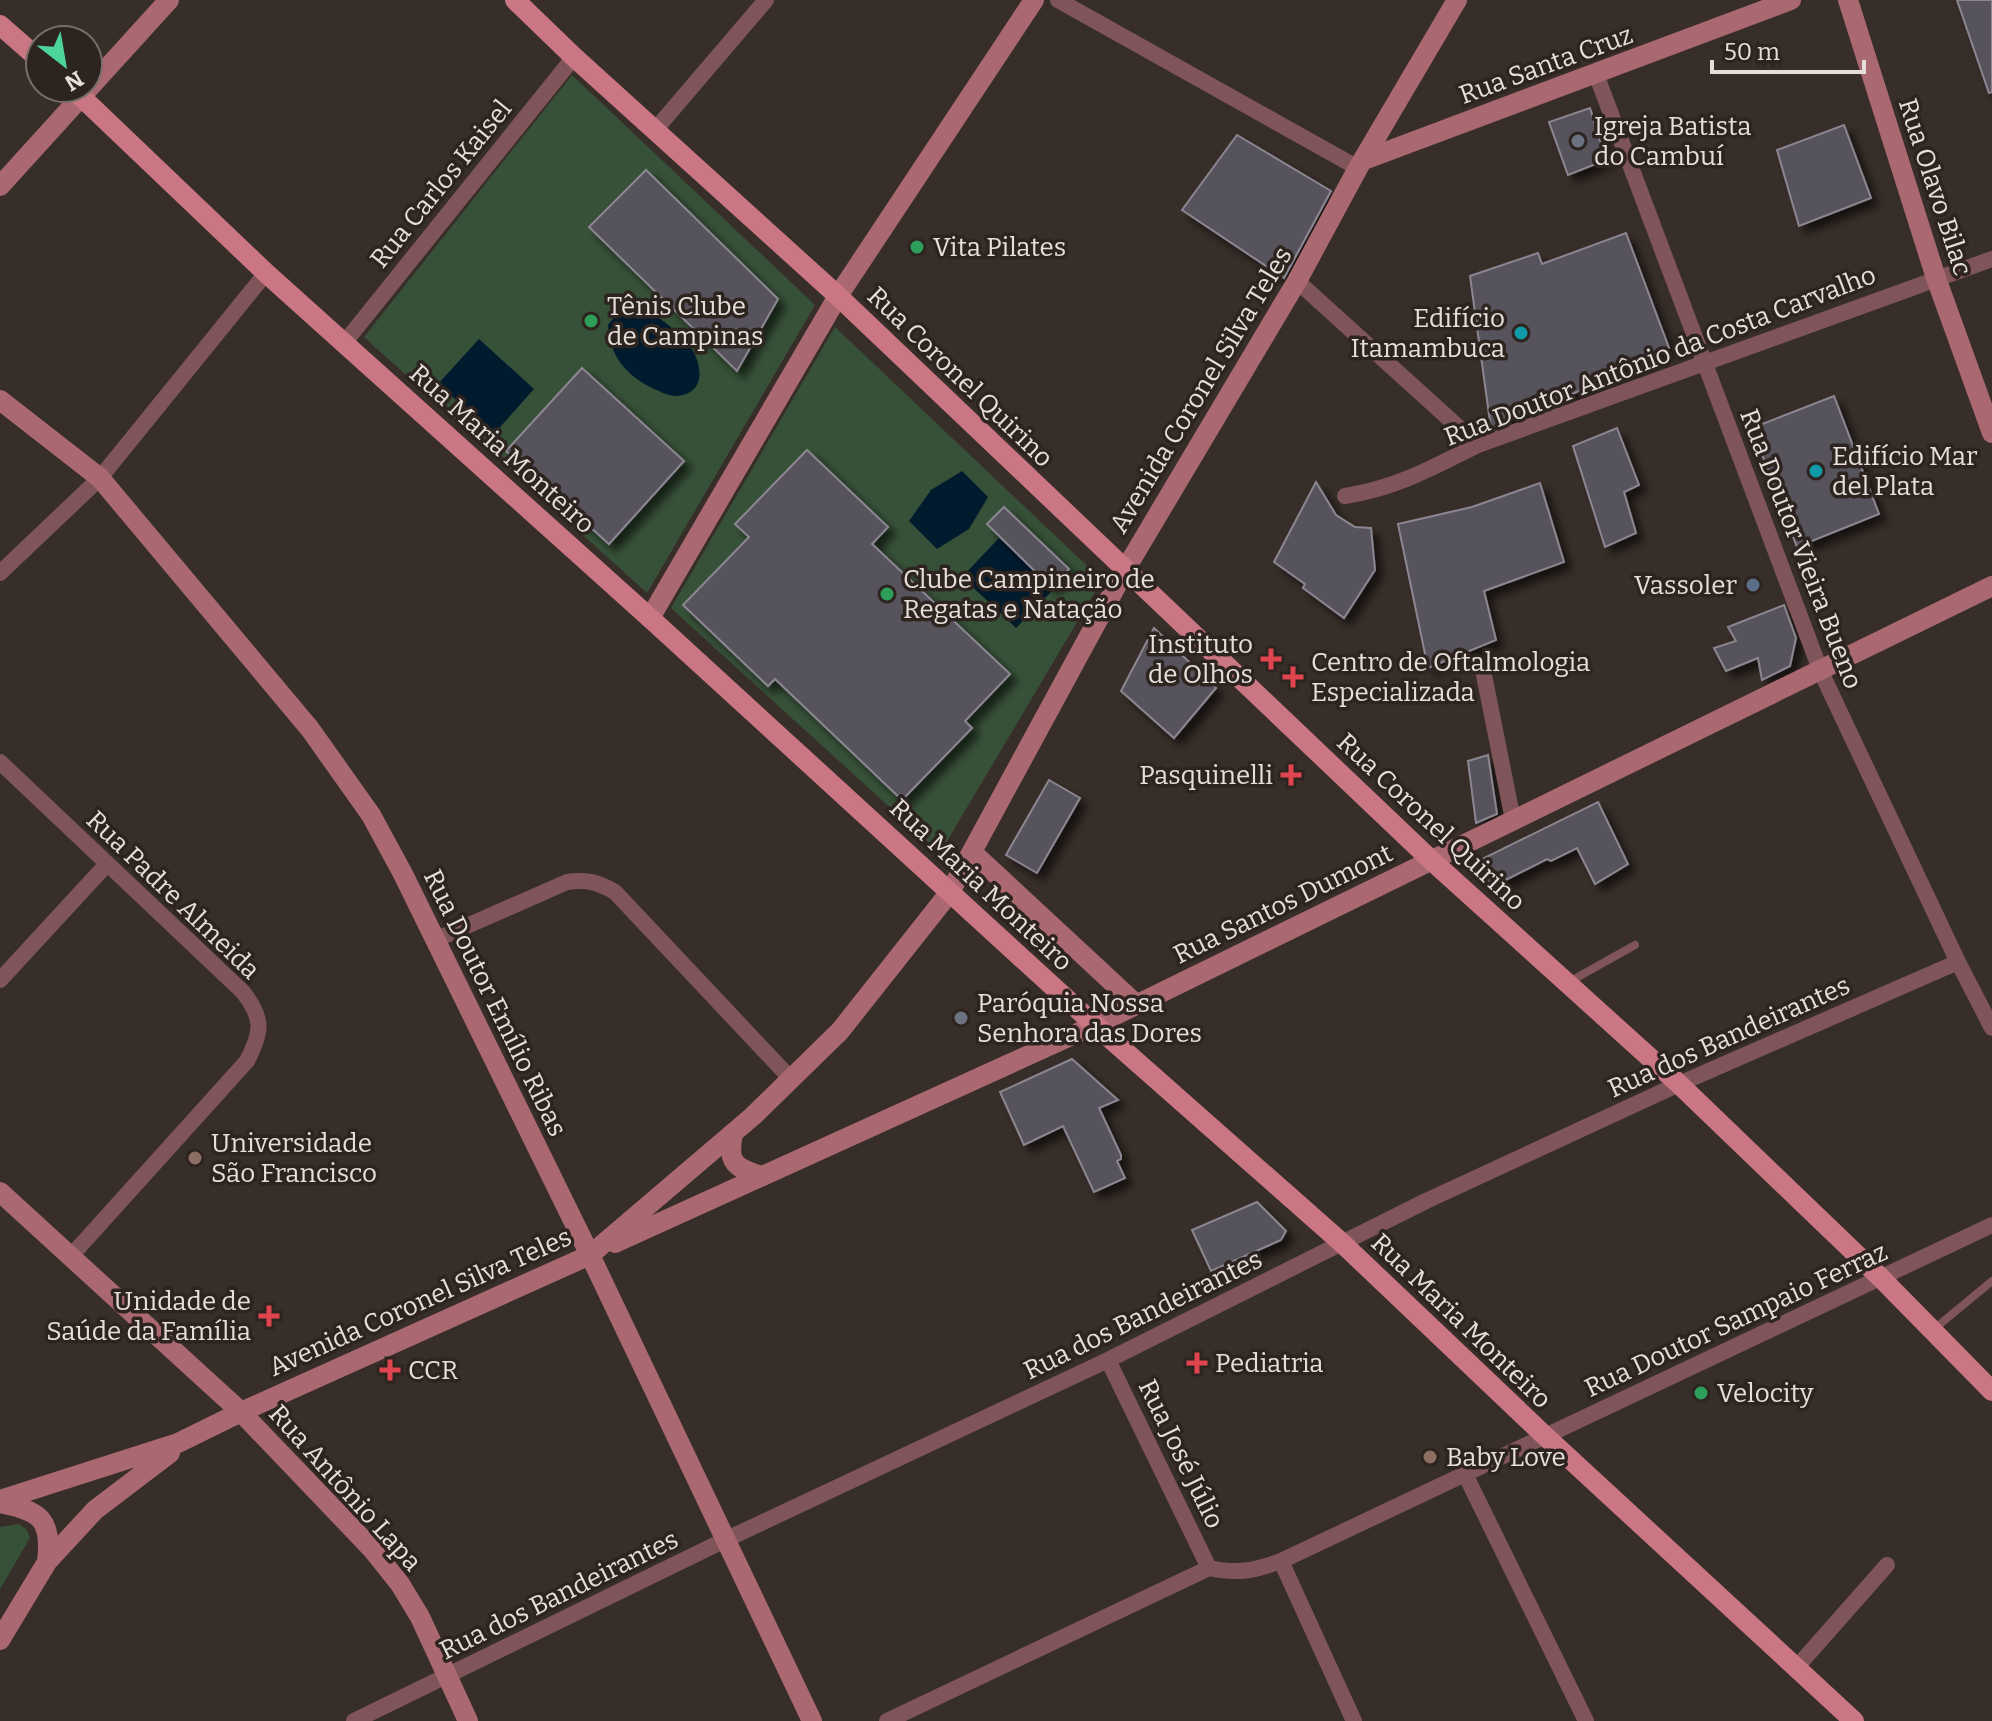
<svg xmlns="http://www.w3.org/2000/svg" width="1992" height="1721" viewBox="0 0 1992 1721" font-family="Bitter,serif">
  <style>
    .green { fill: #375138 }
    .water { fill: #001b2e }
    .building { fill: #56525c; stroke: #8b8691; stroke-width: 2; filter: url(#shadow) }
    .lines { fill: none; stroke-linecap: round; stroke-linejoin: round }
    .lane { stroke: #7f555a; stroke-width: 8 }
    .street { stroke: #7f555a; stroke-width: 16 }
    .secondary { stroke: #aa6871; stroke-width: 20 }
    .primary { stroke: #cb7783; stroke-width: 20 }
    .worship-dot { fill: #6b7280; stroke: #2e241f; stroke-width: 3 }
    .leisure-dot { fill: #2e9e5b; stroke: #2e241f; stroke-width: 3 }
    .culture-dot { fill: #0f9aa8; stroke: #2e241f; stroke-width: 3 }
    .service-dot { fill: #5c6f8a; stroke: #2e241f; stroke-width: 3 }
    .health-dot { fill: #e0444e; stroke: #2e241f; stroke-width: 3 }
    .education-dot { fill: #8d6e63; stroke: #2e241f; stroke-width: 3 }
    .labels { text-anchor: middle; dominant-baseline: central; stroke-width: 7; stroke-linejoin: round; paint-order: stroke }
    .street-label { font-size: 26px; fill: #e5dedb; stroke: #2e241f }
    .poi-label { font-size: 26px; fill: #e5dedb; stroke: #2e241f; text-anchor: start }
  </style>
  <defs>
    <filter id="shadow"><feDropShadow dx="7" dy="7" stdDeviation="4" flood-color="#0009"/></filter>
  </defs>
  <rect width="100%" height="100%" fill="#382e29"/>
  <path class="green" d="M572 75 815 305 647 593 364 337Z
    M835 327 1102 580 940 853 671 608Z
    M19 1524 27 1530 30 1538 0 1589V1527Z"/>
  <path class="water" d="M631 306C652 309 669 325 684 339 701 355 711 394 676 396 668 396 659 391 652 388 626 375 609 355 608 325L620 310Z
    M479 339 534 389 494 434 438 384Z
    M962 471 988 497 969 529 937 549 909 521 931 490Z
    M999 538 1053 590 1016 628 962 577Z"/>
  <path class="building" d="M1957 0H1992V92L1989 93Z
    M1590 108 1606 160 1568 175 1549 122Z
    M1844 125 1871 198 1799 226 1777 150Z
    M1237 135 1331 191 1284 278 1182 210Z
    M646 170 778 299 737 371 589 227Z
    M1626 233 1669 348 1582 385 1584 389 1491 429 1470 276 1538 253 1542 264Z
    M582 368 684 461 609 544 506 451Z
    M1834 396 1879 514 1797 547 1752 428Z
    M1617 428 1639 485 1624 492 1636 533 1605 547 1573 446Z
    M807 450 888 527 872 544 1010 674 965 721 972 728 902 800 775 679 768 686 683 605 749 537 735 524Z
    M1316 482 1336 515 1355 527 1371 528 1375 570 1344 618 1303 588 1305 584 1274 562Z
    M1540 483 1564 562 1484 591 1496 640 1428 668 1398 524 1472 507Z
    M1004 507 1069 569 1051 587 987 524Z
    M1784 605 1796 638 1790 666 1762 680 1758 658 1726 671 1714 648 1736 641 1728 627Z
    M1154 628 1216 688 1174 738 1121 691Z
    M1488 755 1497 814 1476 823 1468 761Z
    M1049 780 1080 798 1037 873 1006 855Z
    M1598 802 1628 864 1595 884 1577 848 1551 861 1547 859 1490 888 1472 864Z
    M1072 1059 1118 1100 1099 1108 1121 1155V1159L1117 1161 1125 1178 1094 1192 1063 1126 1024 1145 1000 1092Z
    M1257 1202 1286 1231 1281 1240 1211 1271 1192 1230Z"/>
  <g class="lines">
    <path class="lane" d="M1569 982 1635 945
      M1934 1329 1992 1281"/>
    <path class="street" d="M1058 0 1358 168
      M1596 74 1821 672 1958 962 1992 1028
      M655 130 766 0
      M1297 281 1478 445
      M345 342 574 57
      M1345 496C1397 488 1431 468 1478 445L1992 259
      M0 573 100 478 266 273
      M1483 670 1513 820
      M0 762 243 992C264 1019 262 1032 247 1061L71 1256
      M435 940 567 882C586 879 598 882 615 892L791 1079
      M0 980 107 864
      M1108 1360 1209 1568
      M1465 1474 1586 1721
      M1281 1561 1354 1721
      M1796 1668 1887 1565
      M354 1721 727 1539 1108 1360 1426 1201 1679 1084 1958 962
      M887 1721 1209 1568C1239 1574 1253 1571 1281 1561L1992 1225"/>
    <path class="secondary" d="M1848 0 1936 278 1992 433
      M1364 160 1791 0
      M0 186 169 0
      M0 400 100 478 310 729 371 815 403 874 590 1255 812 1721
      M650 618 838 296 1034 0
      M973 853 1137 1005
      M733 1134C727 1163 735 1168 762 1176
      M0 1192 241 1412 372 1549 400 1584 420 1617 468 1721
      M615 1243 1095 1025 1992 586
      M0 1500 178 1443 241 1412 590 1255 753 1116 840 1031 950 892 1125 570 1297 281 1358 168 1457 0
      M0 1503C41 1511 52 1519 47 1562
      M0 1640 47 1562 95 1510 170 1453"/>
    <path class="primary" d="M515 0 574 57 838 296 1431 860 1679 1084 1882 1279 1992 1391
      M0 25 40 60
      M72 88 266 273 650 618 1095 1025 1342 1243 1544 1435 1854 1721"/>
  </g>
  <g class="worship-dot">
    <circle cx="1578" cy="141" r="8"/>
    <circle cx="961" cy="1018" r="8"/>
  </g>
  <g class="leisure-dot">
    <circle cx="917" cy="247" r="8"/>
    <circle cx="591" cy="321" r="8"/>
    <circle cx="887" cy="594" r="8"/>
    <circle cx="1701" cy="1393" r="8"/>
  </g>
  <g class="culture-dot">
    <circle cx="1521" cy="333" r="8"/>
    <circle cx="1816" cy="471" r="8"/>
  </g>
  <circle class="service-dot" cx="1753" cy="585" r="8"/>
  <g class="health-dot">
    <path d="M1267 647h8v8h8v8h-8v8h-8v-8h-8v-8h8z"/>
    <path d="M1289 665h8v8h8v8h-8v8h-8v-8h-8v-8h8z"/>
    <path d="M1287 763h8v8h8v8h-8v8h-8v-8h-8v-8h8z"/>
    <path d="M265 1304h8v8h8v8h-8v8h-8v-8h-8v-8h8z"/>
    <path d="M1193 1351h8v8h8v8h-8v8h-8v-8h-8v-8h8z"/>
    <path d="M386 1358h8v8h8v8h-8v8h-8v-8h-8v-8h8z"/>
  </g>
  <g class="education-dot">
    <circle cx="195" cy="1158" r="8"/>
    <circle cx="1430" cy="1457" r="8"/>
  </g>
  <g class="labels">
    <g class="street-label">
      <text transform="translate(1546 65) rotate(-20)">Rua Santa Cruz</text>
      <text transform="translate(441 184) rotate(-51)">Rua Carlos Kaisel</text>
      <text transform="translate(1935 187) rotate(72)">Rua Olavo Bilac</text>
      <text transform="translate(1660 356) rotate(-21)">Rua Doutor Antônio da Costa Carvalho</text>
      <text transform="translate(960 377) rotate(44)">Rua Coronel Quirino</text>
      <text transform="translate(1201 390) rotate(-59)">Avenida Coronel Silva Teles</text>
      <text transform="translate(502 449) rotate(42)">Rua Maria Monteiro</text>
      <text transform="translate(1801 549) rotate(69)">Rua Doutor Vieira Bueno</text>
      <text transform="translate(1431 822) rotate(43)">Rua Coronel Quirino</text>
      <text transform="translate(981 885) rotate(43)">Rua Maria Monteiro</text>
      <text transform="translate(173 895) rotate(44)">Rua Padre Almeida</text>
      <text transform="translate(1283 904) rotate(-26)">Rua Santos Dumont</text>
      <text transform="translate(495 1003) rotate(64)">Rua Doutor Emílio Ribas</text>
      <text transform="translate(1729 1037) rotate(-24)">Rua dos Bandeirantes</text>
      <text transform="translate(420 1302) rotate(-24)">Avenida Coronel Silva Teles</text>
      <text transform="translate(1143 1315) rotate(-26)">Rua dos Bandeirantes</text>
      <text transform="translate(1736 1320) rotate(-25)">Rua Doutor Sampaio Ferraz</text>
      <text transform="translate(1461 1321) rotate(44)">Rua Maria Monteiro</text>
      <text transform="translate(1181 1454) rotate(64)">Rua José Júlio</text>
      <text transform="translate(345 1488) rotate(48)">Rua Antônio Lapa</text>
      <text transform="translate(559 1595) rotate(-26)">Rua dos Bandeirantes</text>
    </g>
    <g class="poi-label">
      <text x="1594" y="126">Igreja Batista<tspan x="1594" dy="30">do Cambuí</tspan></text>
      <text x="933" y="247">Vita Pilates</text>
      <text x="607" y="306">Tênis Clube<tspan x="607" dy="30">de Campinas</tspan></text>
      <text x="1505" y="318" text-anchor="end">Edifício<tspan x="1505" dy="30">Itamambuca</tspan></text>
      <text x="1832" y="456">Edifício Mar<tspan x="1832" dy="30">del Plata</tspan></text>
      <text x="903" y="579">Clube Campineiro de<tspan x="903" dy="30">Regatas e Natação</tspan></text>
      <text x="1737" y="585" text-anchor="end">Vassoler</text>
      <text x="1253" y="644" text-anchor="end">Instituto<tspan x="1253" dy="30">de Olhos</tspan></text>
      <text x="1311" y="662">Centro de Oftalmologia<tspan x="1311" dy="30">Especializada</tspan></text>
      <text x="1273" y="775" text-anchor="end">Pasquinelli</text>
      <text x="977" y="1003">Paróquia Nossa<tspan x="977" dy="30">Senhora das Dores</tspan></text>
      <text x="211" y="1143">Universidade<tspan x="211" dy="30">São Francisco</tspan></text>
      <text x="251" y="1301" text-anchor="end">Unidade de<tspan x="251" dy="30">Saúde da Família</tspan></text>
      <text x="1215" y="1363">Pediatria</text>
      <text x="408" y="1370">CCR</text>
      <text x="1717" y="1393">Velocity</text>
      <text x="1446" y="1457">Baby Love</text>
    </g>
  </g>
  <g transform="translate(64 64) rotate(149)"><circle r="38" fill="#2e241f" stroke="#776e6a" stroke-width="2"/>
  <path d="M0-6L14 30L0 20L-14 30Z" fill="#4cd49b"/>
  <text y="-12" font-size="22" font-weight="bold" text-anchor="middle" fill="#e5dedb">N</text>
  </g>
  <path d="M1712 60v12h152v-12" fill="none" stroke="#e5dedb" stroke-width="4"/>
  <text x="1724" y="60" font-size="24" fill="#e5dedb" stroke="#2e241f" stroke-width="6" paint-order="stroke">50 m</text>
</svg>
